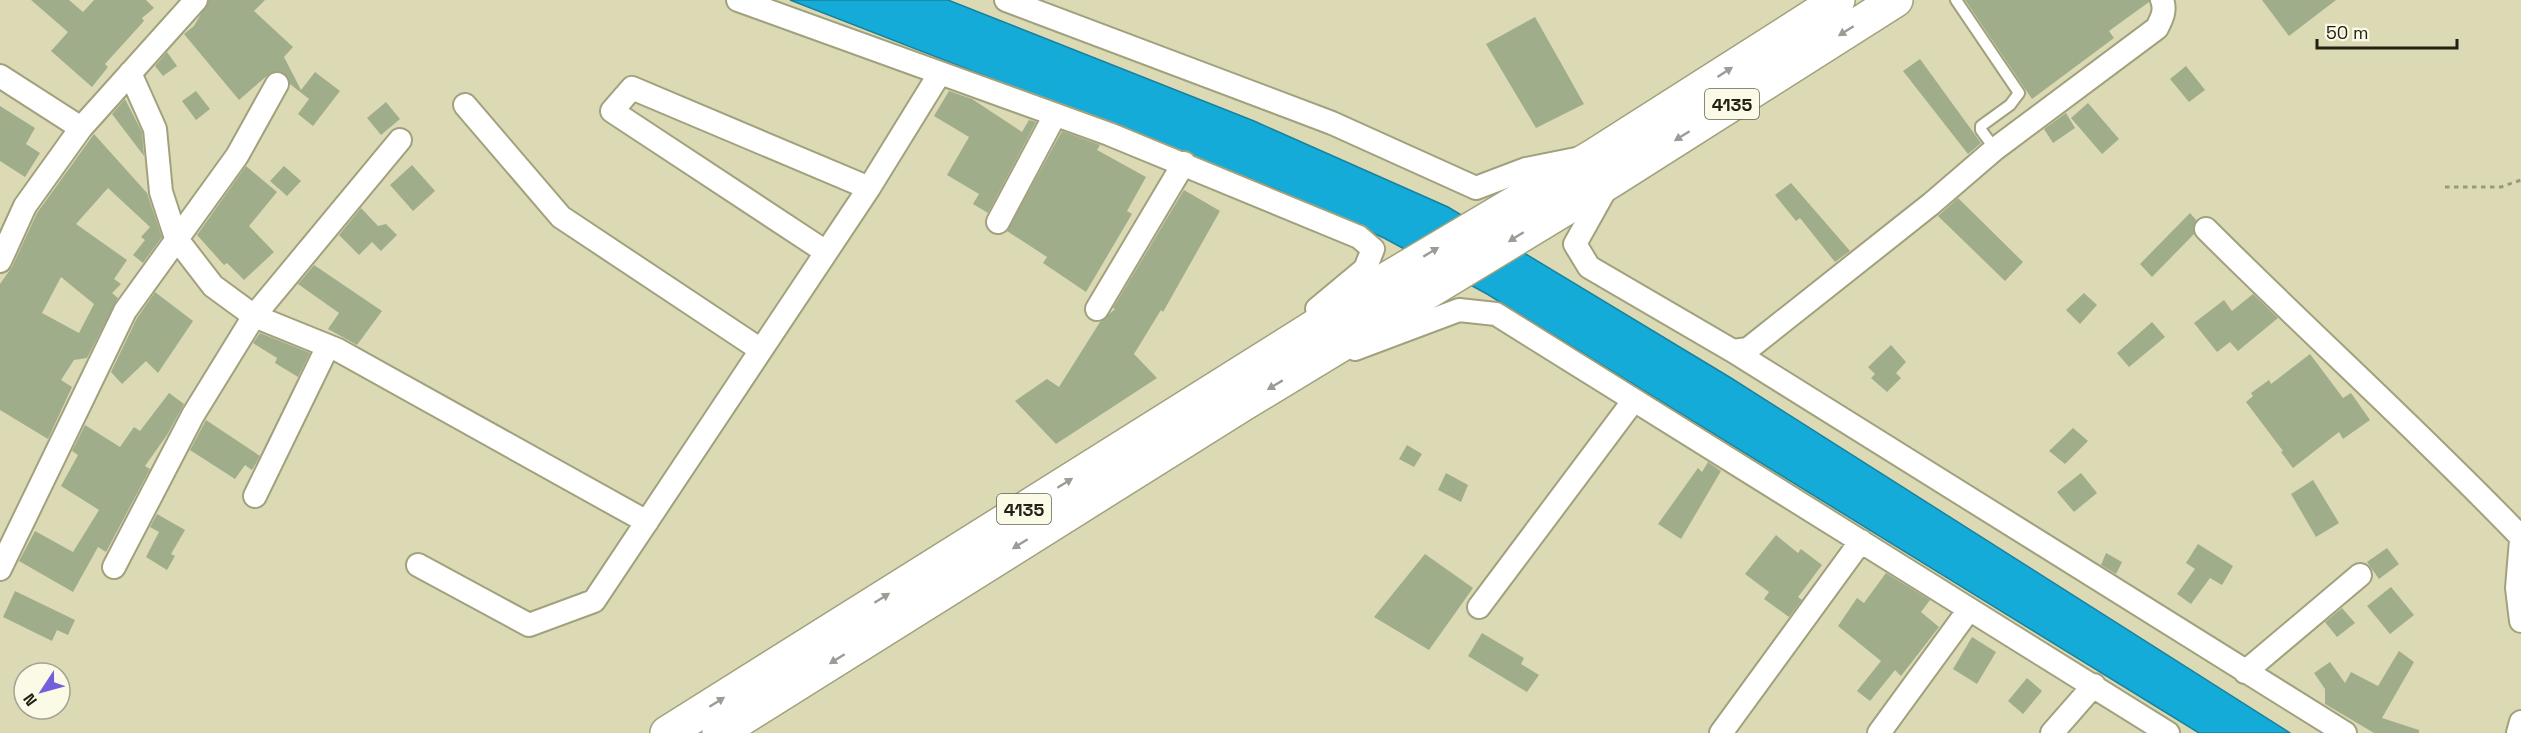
<svg xmlns="http://www.w3.org/2000/svg" width="2521" height="733" viewBox="0 0 2521 733" font-family="'Space Grotesk',sans-serif">
  <style>
    .water { fill: #14abd9; stroke: #18829e; stroke-width: 1.5 }
    .building { fill: #9fad8b; fill-rule: evenodd }
    .lines { fill: none; stroke-linecap: round; stroke-linejoin: round }
    .service-casing { stroke: #a2a17d; stroke-width: 14 }
    .minor-casing { stroke: #a2a17d; stroke-width: 26 }
    .primary-casing { stroke: #a2a17d; stroke-width: 36 }
    .path { stroke: #9a997c; stroke-width: 3; stroke-dasharray: 4.5 4.5; stroke-linecap: butt }
    .service { stroke: #fff; stroke-width: 10 }
    .minor { stroke: #fff; stroke-width: 22 }
    .primary { stroke: #fff; stroke-width: 33 }
    .oneway { fill: #9c9b95 }
    .labels { text-anchor: middle; dominant-baseline: central; stroke-width: 4.5; stroke-linejoin: round; paint-order: stroke }
    .shield { fill: #fafae7; stroke: #636253; stroke-width: 1.5 }
    .shield-label { font-size: 18px; font-weight: bold; fill: #222113 }
  </style>
  <rect width="100%" height="100%" fill="#dbdab4"/>
  <path class="water" d="M790 0H948L1254 121 1448 207 1731 378 2290 733H2199L1487 294 1384 238 1278 190Z"/>
  <path class="building" d="M31 0H69L83 12 94 0H146L154 8 142 18 144 21 105 64 108 67 92 87 51 51 68 32Z
    M209 0H265L254 11 293 47 284 57 301 90 315 72 340 91 313 126 298 114 309 99 290 84 284 73H270L239 100 184 34 194 26Z
    M1965 0H2149V2L2109 31 2114 38 2032 99Z
    M2262 0H2336L2289 36Z
    M1535 17 1584 104 1536 128 1486 44Z
    M167 52 177 66 163 76 155 66Z
    M1920 59 1981 143 1968 154 1903 71Z
    M2186 66 2205 90 2189 102 2170 79Z
    M196 91 210 109 196 120 182 101Z
    M949 91 972 99 1022 132 1029 120 1036 122 988 213 973 204 979 194 947 175 969 137 934 116Z
    M125 99 142 132 144 156 112 114Z
    M386 102 400 119 381 135 367 118Z
    M2088 103 2119 139 2102 154 2071 118Z
    M0 106 35 128 26 144 40 153 25 177 0 161Z
    M2066 113 2075 128 2053 143 2044 129Z
    M1062 131 1100 145 1097 150 1146 177 1127 211 1132 214 1086 292 1043 263 1047 257 1007 231Z
    M94 134 147 193 162 237 143 263 133 255 145 240 141 237 150 227 108 188 76 224 127 260 114 279 121 284 112 293 118 298 87 358 74 360 61 380 72 387 48 439 0 410V284L12 267 37 213ZM61 277 94 304 79 333 42 313Z
    M412 165 435 191 413 211 390 185Z
    M246 166 277 192 249 226 274 252 244 280 227 263 224 265 197 235Z
    M284 166 301 181 287 196 270 181Z
    M1791 183 1850 251 1835 262 1800 218 1796 221 1775 195Z
    M1184 190 1220 211 1163 312 1161 310 1134 354 1157 378 1056 444 1015 401 1047 379 1059 387 1100 322 1115 309 1113 308Z
    M1958 198 2023 262 2005 281 1938 216Z
    M361 208 378 226 386 224 397 235 381 251 372 242 359 255 339 235Z
    M2190 213 2196 220 2194 234 2152 277 2140 264Z
    M314 265 382 311 357 345 328 329 339 313 298 284Z
    M155 292 193 321 158 373 146 361 122 384 111 372 137 318Z
    M2084 293 2097 305 2080 324 2066 310Z
    M2253 294 2278 318 2238 351 2230 342 2217 352 2194 323 2224 300 2232 311Z
    M2152 322 2165 337 2129 367 2117 353Z
    M260 333 310 353 298 377 275 363 277 358 253 343Z
    M1891 345 1906 362 1896 373 1901 378 1887 392 1871 378 1875 374 1868 367Z
    M2310 354 2343 398 2351 393 2370 420 2343 439 2339 432 2293 468 2281 452 2283 451 2246 402 2253 396 2251 393 2269 380 2271 384Z
    M169 393 184 404 167 435 145 466 150 469 106 552 98 547 73 592 19 561 35 531 73 552 99 510 61 486 78 455 72 451 85 425 120 447 134 427 140 431Z
    M206 420 260 456 252 470 245 465 235 479 190 450Z
    M2073 428 2088 441 2065 464 2049 451Z
    M1407 445 1422 454 1414 467 1399 459Z
    M1708 462 1721 471 1681 539 1658 524 1698 468 1702 472Z
    M1446 473 1468 485 1461 502 1438 490Z
    M2081 473 2097 493 2074 512 2057 492Z
    M2313 480 2339 523 2316 537 2291 494Z
    M157 514 185 530 171 554 175 556 167 570 146 557 159 532 150 527Z
    M1776 535 1798 553 1801 549 1822 565 1798 597 1802 600 1789 617 1764 599 1769 592 1745 574Z
    M2198 544 2233 566 2222 585 2210 578 2191 604 2177 594 2195 569 2186 563Z
    M2387 548 2399 564 2379 579 2367 562Z
    M2106 553 2122 562 2116 574 2101 565Z
    M1425 554 1473 588 1429 650 1374 617Z
    M1886 573 1930 600 1921 612 1939 627 1901 676 1895 670 1870 701 1857 691 1881 661 1838 626 1857 598 1864 603Z
    M2391 587 2414 615 2390 634 2367 606Z
    M15 591 75 620 68 635 57 630 52 641 3 617Z
    M2342 608 2355 623 2337 637 2325 622Z
    M1482 633 1524 658 1521 664 1539 675 1527 692 1468 656Z
    M1972 637 1996 652 1977 684 1953 669Z
    M2399 651 2414 662 2382 718 2419 730V733H2374L2325 704V689L2314 673 2330 662 2345 683 2351 672 2378 686Z
    M2027 678 2042 691 2023 714 2008 701Z"/>
  <g class="lines">
    <defs>
      <path id="service" d="M1956 0 2019 93 2010 105 1981 126V130L1995 149"/>
      <path id="minor" d="M738 0 1109 134 1359 237 1373 249 1365 269 1317 309
        M1006 0 1332 123 1476 188 1526 169 1576 159
        M130 73 155 129 161 192 176 238 213 286 254 316 338 350 647 522
        M0 76 81 128
        M465 105 561 217 761 350
        M1608 185 1575 244 1589 267 1733 351 2345 733
        M998 222 1055 115
        M2206 229C2310 333 2419 431 2521 537
        M826 252 612 111 632 88 869 188
        M0 261 25 206 81 128 196 0
        M1097 309 1184 163
        M1355 349 1459 310 1496 314 2168 733
        M1733 351 1748 349 1931 204 1995 149 2157 28C2162 18 2166 10 2162 0
        M255 496 328 346
        M2521 540 2517 588 2521 621
        M418 565 529 625 594 601 869 188 940 73
        M114 567 193 415 254 316 400 140
        M0 569 125 311 237 156 277 84
        M1479 607 1634 400
        M2245 672 2360 575
        M1721 733 1861 541
        M1879 733 1968 611
        M2052 733 2094 685
        M2518 733 2521 722"/>
      <path id="primary" d="M667 733 1328 318 1380 283 1595 155 1838 0
        M719 733 1245 403 1611 181 1896 0"/>
    </defs>
    <use href="#service" class="service-casing"/>
    <use href="#minor" class="minor-casing"/>
    <use href="#primary" class="primary-casing"/>
    <path class="path" d="M2445 187H2501L2521 180"/>
    <use href="#service" class="service"/>
    <use href="#minor" class="minor"/>
    <use href="#primary" class="primary"/>
  </g>
  <defs><path id="oneway-solid" d="M-6-.8H1V-3.2L6.5 0L1 3.2V.8H-6Z" transform="scale(1.5)"/></defs>
  <g class="oneway">
    <use href="#oneway-solid" transform="translate(1846 31) rotate(148)"/>
    <use href="#oneway-solid" transform="translate(1725 72) rotate(-33)"/>
    <use href="#oneway-solid" transform="translate(1682 136) rotate(148)"/>
    <use href="#oneway-solid" transform="translate(1516 237) rotate(148)"/>
    <use href="#oneway-solid" transform="translate(1431 252) rotate(-31)"/>
    <use href="#oneway-solid" transform="translate(1275 385) rotate(149)"/>
    <use href="#oneway-solid" transform="translate(1065 483) rotate(-32)"/>
    <use href="#oneway-solid" transform="translate(1020 544) rotate(148)"/>
    <use href="#oneway-solid" transform="translate(882 598) rotate(-32)"/>
    <use href="#oneway-solid" transform="translate(837 659) rotate(148)"/>
    <use href="#oneway-solid" transform="translate(717 702) rotate(-32)"/>
  </g>
  <g class="labels">
    <g class="shield">
      <rect x="1705" y="89" width="54" height="30" rx="4.5"/>
      <rect x="997" y="494" width="54" height="30" rx="4.5"/>
    </g>
    <g class="shield-label">
      <text x="1732" y="104">4135</text>
      <text x="1024" y="509">4135</text>
    </g>
  </g>
  <g transform="translate(42 691) rotate(234)"><circle r="28" fill="#fafae7" stroke="#a4a392" stroke-width="1.5"/>
  <path d="M0-4.5L10 22L0 15L-10 22Z" fill="#725fda"/>
  <text y="-9" font-size="16" font-weight="bold" text-anchor="middle" fill="#222113">N</text>
  </g>
  <path d="M2317 39v9h140v-9" fill="none" stroke="#222113" stroke-width="3"/>
  <text x="2326" y="39" font-size="18" fill="#222113" stroke="#fafae7" stroke-width="4.5" paint-order="stroke">50 m</text>
</svg>
